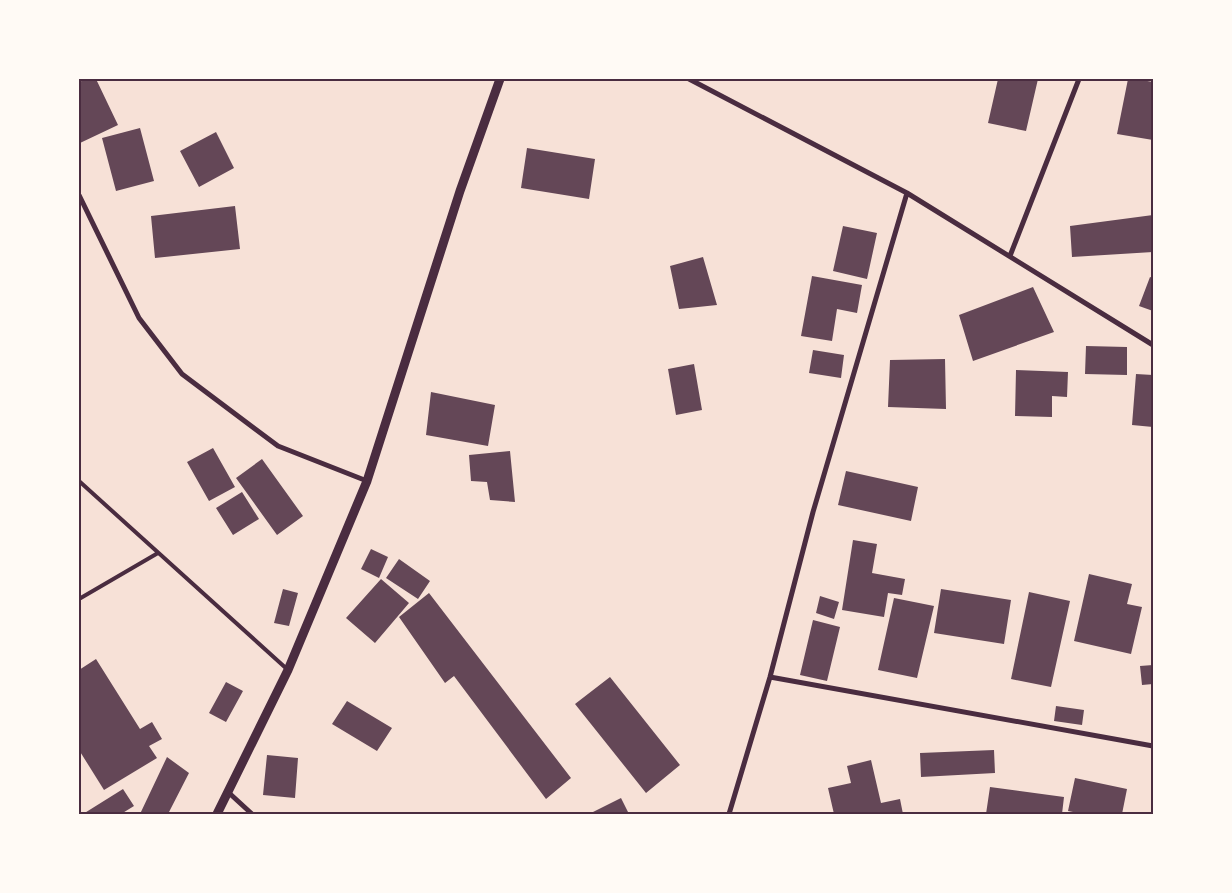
<svg xmlns="http://www.w3.org/2000/svg" width="1232" height="893" viewBox="0 0 1232 893" font-family="Montserrat,sans-serif">
  <style>
    .building { fill: #644757 }
    .lines { fill: none; stroke-linecap: round; stroke-linejoin: round }
    .service { stroke: #4a2c40; stroke-width: 4 }
    .minor { stroke: #4a2c40; stroke-width: 5 }
    .tertiary { stroke: #4a2c40; stroke-width: 9 }
    .neatline { fill: none; stroke: #4a2c40; stroke-width: 2 }
  </style>
  <rect width="100%" height="100%" fill="#f7e1d7"/>
  <path class="building" d="M87 79H96L118 125 80 143 79 141V82Z
    M998 79H1038L1026 131 988 123Z
    M1128 79H1136L1153 82V140L1117 134Z
    M140 128 154 181 116 191 102 138Z
    M216 132 234 168 199 187 180 151Z
    M527 148 595 159 589 199 521 188Z
    M235 206 240 249 155 258 151 216Z
    M1153 215V252L1072 257 1070 226Z
    M843 226 877 233 867 279 833 271Z
    M703 257 717 305 679 309 670 266Z
    M812 276 862 285 857 313 837 309 832 341 801 336Z
    M1150 277 1153 278V311L1139 306Z
    M1033 287 1054 332 973 361 959 315Z
    M1086 346 1127 347V375L1085 374Z
    M813 350 844 355 841 378 809 373Z
    M945 359 946 409 888 407 890 360Z
    M694 364 702 410 676 415 668 369Z
    M1016 370 1068 372 1067 397 1052 396V417L1015 416Z
    M1136 374 1153 375V427L1132 425Z
    M431 392 495 405 488 446 426 435Z
    M213 448 235 487 209 501 187 462Z
    M510 451 515 502 490 500 487 482 471 481 469 455Z
    M262 459 303 516 277 535 236 478Z
    M846 471 918 487 911 521 838 505Z
    M242 492 259 519 233 535 216 508Z
    M853 540 877 544 872 573 905 579 902 595 888 593 884 617 842 610Z
    M371 549 388 557 379 578 361 569Z
    M399 559 430 581 418 599 386 578Z
    M1089 574 1132 584 1127 604 1142 607 1131 654 1074 641Z
    M381 579 409 603 375 643 346 618Z
    M283 589 298 593 289 626 274 623Z
    M941 589 1011 600 1004 644 934 633Z
    M1029 592 1070 601 1051 687 1011 679Z
    M429 593 571 778 546 799 454 676 445 683 399 617Z
    M820 596 839 602 834 619 816 613Z
    M894 598 934 606 917 678 878 670Z
    M813 620 840 627 827 681 800 675Z
    M96 659 140 729 152 722 162 739 149 746 157 758 104 790 79 750V670Z
    M1153 665V684L1142 685 1140 666Z
    M610 677 680 765 646 793 575 704Z
    M226 682 243 691 226 722 209 713Z
    M347 701 392 728 377 751 332 724Z
    M1056 706 1084 710 1082 725 1054 721Z
    M994 750 995 773 921 777 920 753Z
    M267 755 298 758 295 798 263 795Z
    M167 757 189 773 168 814H140Z
    M871 760 881 803 900 799 903 814H834L828 788 851 783 847 766Z
    M1075 778 1127 789 1122 814H1083L1068 811Z
    M990 787 1064 797 1062 814H986Z
    M123 789 134 806 121 814H83Z
    M621 798 629 814H589Z"/>
  <g class="lines">
    <path class="service" d="M79 481 288 670
      M79 599 158 553"/>
    <path class="minor" d="M689 79 907 193 1153 345
      M79 195 139 318 182 374 278 446 367 481
      M1010 256 1079 79
      M770 677 1153 746
      M228 792 252 814
      M729 814 770 677 813 512 907 193"/>
    <path class="tertiary" d="M217 814 288 670 367 481 460 191 500 79"/>
  </g>
  <rect width="1232" height="893" fill="none" stroke="#fffaf5" stroke-width="160"/>
  <rect x="80" y="80" width="1072" height="733" class="neatline"/>
</svg>
